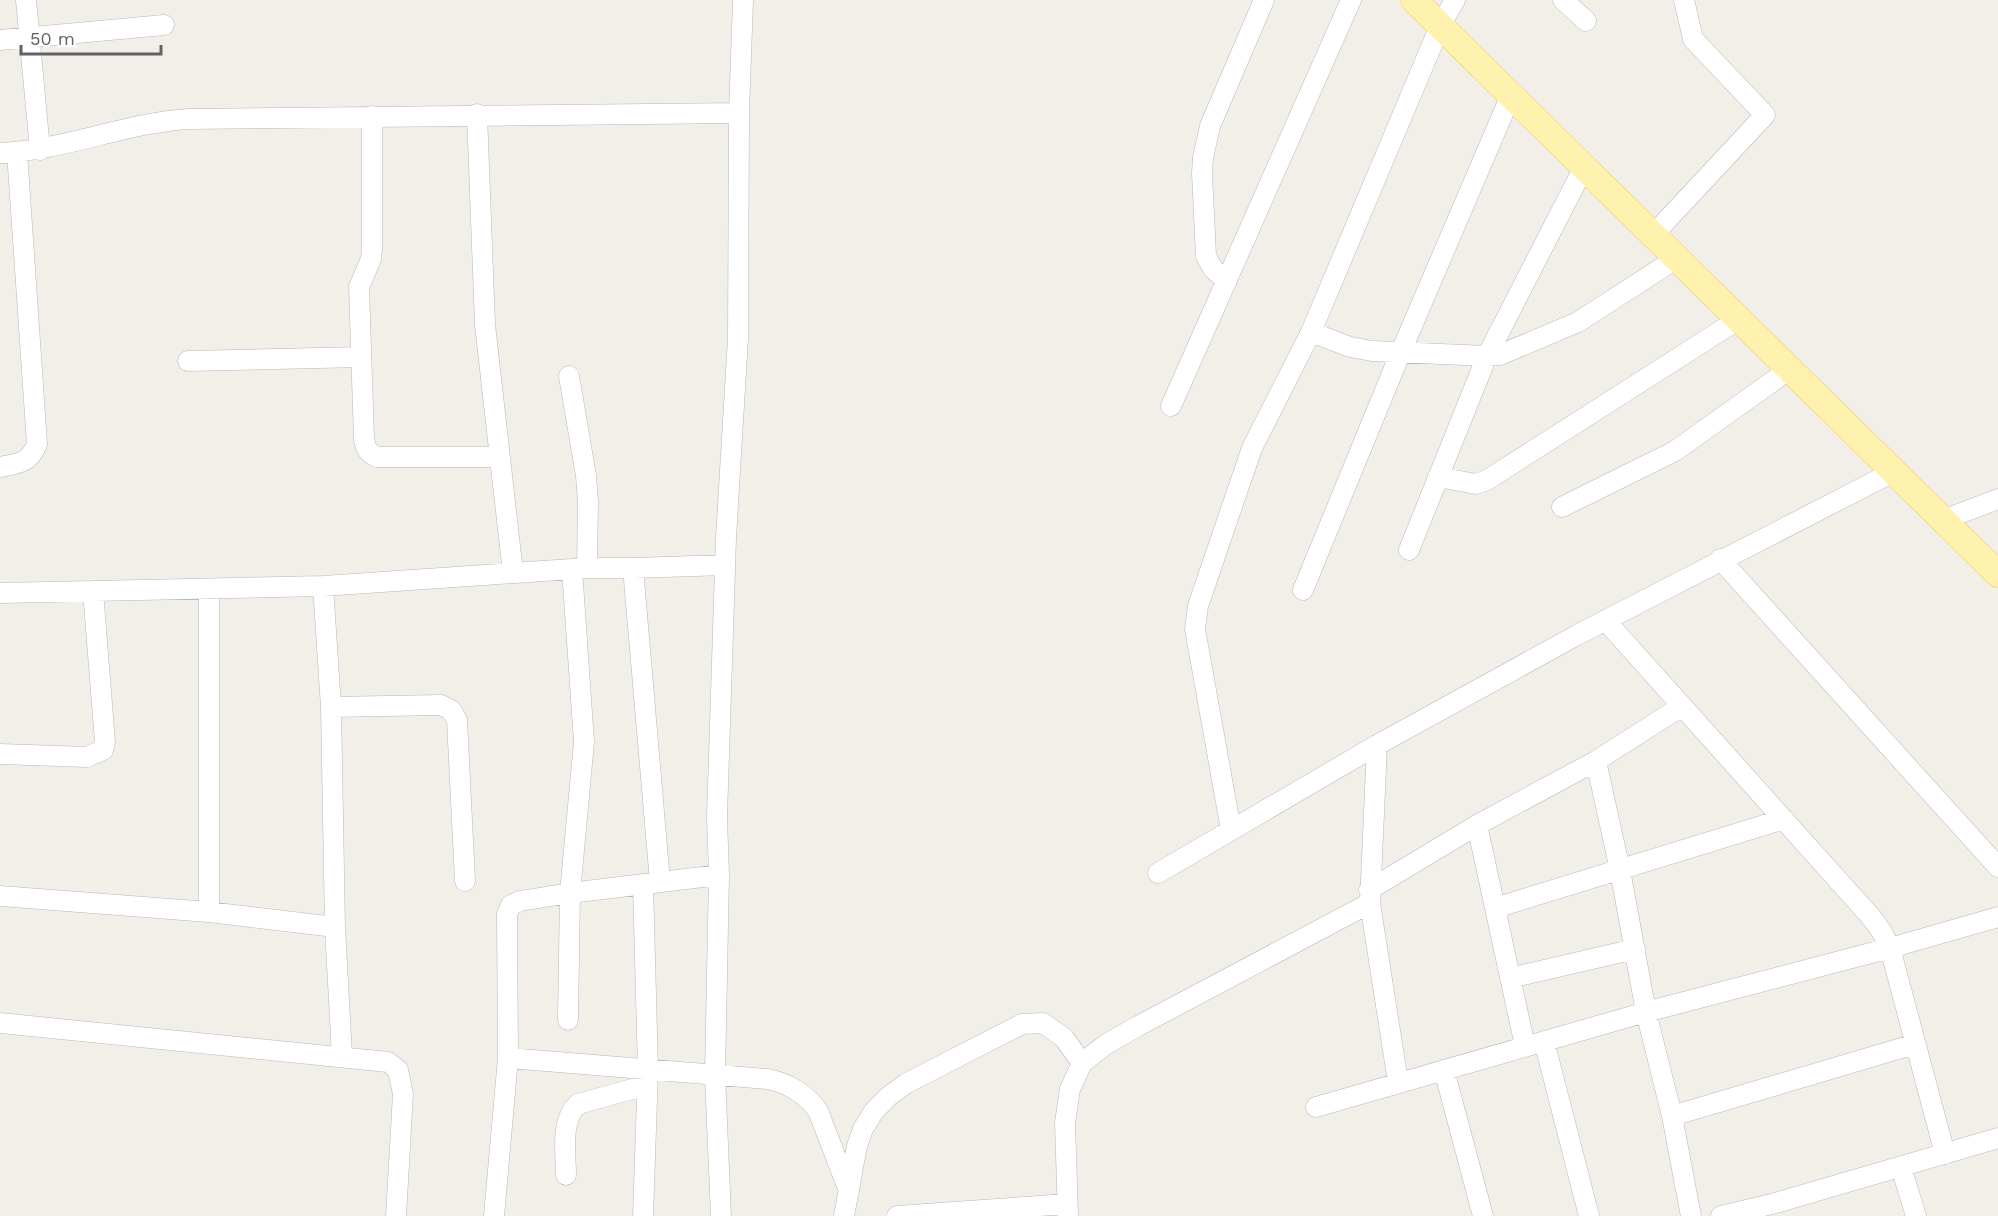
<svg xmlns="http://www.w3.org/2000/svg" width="1998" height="1216" viewBox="0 0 1998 1216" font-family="'Work Sans',sans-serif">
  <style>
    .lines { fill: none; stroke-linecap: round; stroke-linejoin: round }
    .minor-casing { stroke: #b5b8bc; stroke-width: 21 }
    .major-casing { stroke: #f2c960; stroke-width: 27 }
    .minor { stroke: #fff; stroke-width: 20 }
    .major { stroke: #fff2af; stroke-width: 26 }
  </style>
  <rect width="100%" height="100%" fill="#f1efe8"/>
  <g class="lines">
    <defs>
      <path id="minor" d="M26 0 40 150
        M1563 0 1586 21
        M0 40 164 25
        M477 114 485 325 513 573
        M372 116V249L371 259 359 287 364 439C366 449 368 453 377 457H500
        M0 153C65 150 125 123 188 119L739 113
        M1653 235 1765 115 1693 39 1684 0
        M1227 281 1213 269 1206 256 1202 173 1203 158 1210 126 1264 0
        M1311 332 1350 347 1372 351 1487 356 1500 355 1578 322 1677 258
        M188 361 361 357
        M569 376 586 476 588 502 587 568
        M1171 406 1351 0
        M0 467C19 463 29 464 37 444L17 152
        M1438 477 1476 484 1487 480 1739 319
        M1562 507 1675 451 1790 369
        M1943 520 1998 499
        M1409 550 1487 356 1584 167
        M1720 559 1998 867
        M633 568 660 882
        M323 586 331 707 335 927 342 1056
        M209 589V912
        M1303 590 1400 354 1511 95
        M0 593 323 586 587 568H633L725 565
        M1605 620 1871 917 1882 932 1890 948 1945 1154
        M331 707 441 705 451 710 457 720 465 881
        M0 754 87 757 103 750 105 742 93 591
        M1596 761 1620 870 1646 1012 1672 1116 1691 1216
        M1477 825 1525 1046
        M1231 830 1195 629 1198 606 1252 448 1311 332 1440 26 1455 0
        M1158 873 1377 745 1577 635 1895 471
        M1369 890 1477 825 1596 761 1682 706
        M0 896 209 912 335 927
        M1370 903 1398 1082
        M1495 908 1784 819
        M1510 978 1635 949
        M568 1020 570 893 584 742 572 569
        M0 1023 388 1062 398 1070 403 1094 396 1216
        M1544 1041 1589 1216
        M508 1058 768 1079C787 1083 807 1094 818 1111L849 1191
        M1444 1070 1483 1216
        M1316 1107 1646 1012 1890 948 1998 917
        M1672 1116 1915 1044
        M1901 1167 1916 1216
        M566 1175C566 1153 560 1120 578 1104L647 1085
        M494 1216 508 1058 507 914 511 905 520 901 570 893 719 875
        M643 1216 648 1070 643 884
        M721 1216 715 1075 719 875 717 817 726 538 738 338 739 113 743 0
        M844 1216 857 1146 863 1129 874 1111 889 1096 907 1083 1022 1024 1043 1023 1064 1038 1082 1063 1105 1045 1138 1026 1370 903 1377 745
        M897 1216 1067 1204
        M1068 1216 1065 1123 1070 1089 1082 1063
        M1721 1216 1772 1204 1998 1138"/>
      <path id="major" d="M1414 0 1998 574"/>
    </defs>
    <use href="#minor" class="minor-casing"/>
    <use href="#major" class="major-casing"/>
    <use href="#minor" class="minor"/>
    <use href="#major" class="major"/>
  </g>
  <path d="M21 45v9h140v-9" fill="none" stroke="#5f6368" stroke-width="3"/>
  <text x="30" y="45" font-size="18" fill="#5f6368" stroke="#ffffff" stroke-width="4.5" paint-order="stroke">50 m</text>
</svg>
